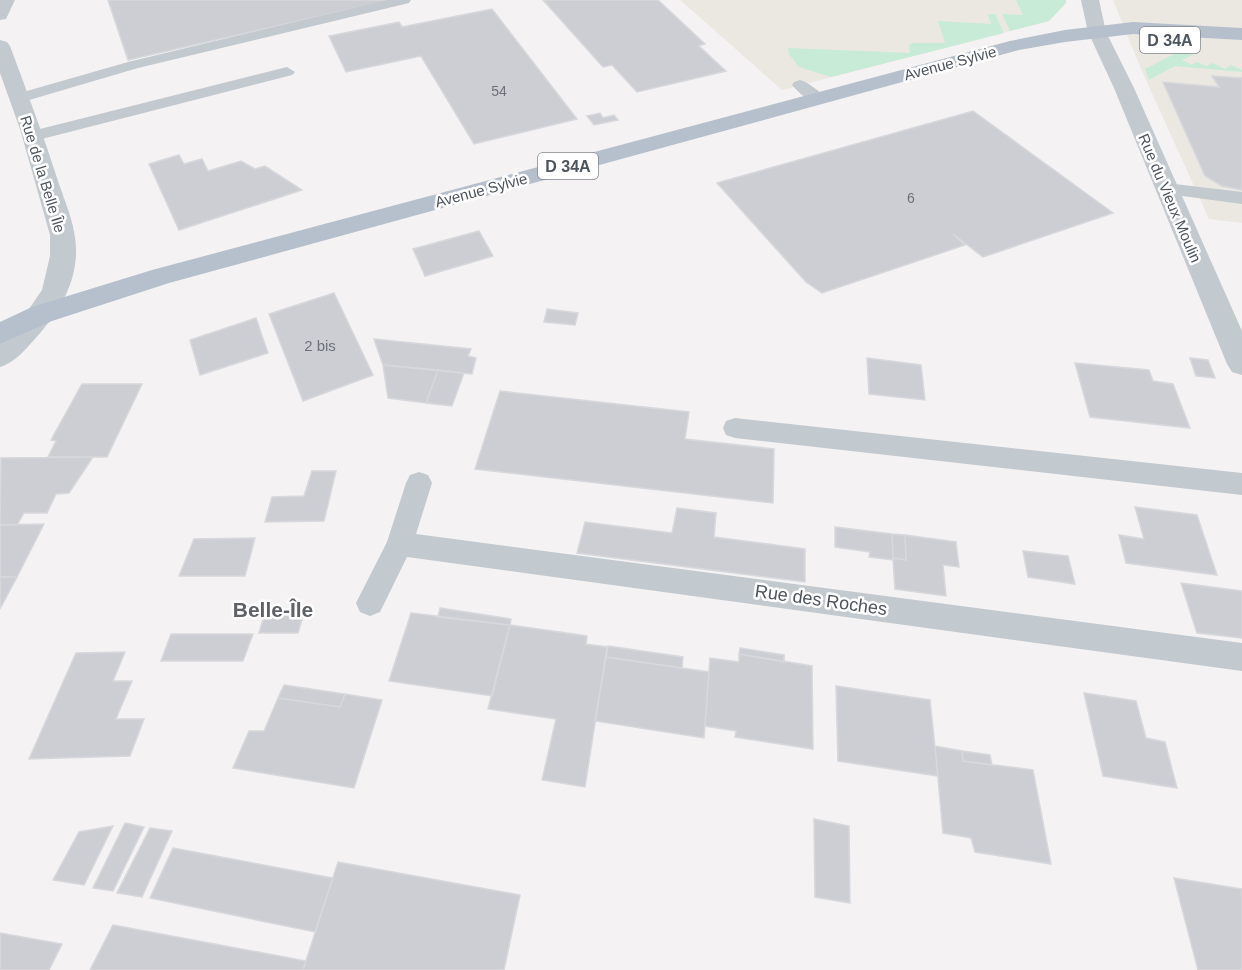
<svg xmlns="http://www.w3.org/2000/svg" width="1242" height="970" viewBox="0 0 1242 970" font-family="Helvetica,sans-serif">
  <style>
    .commercial { fill: #eae8e0 }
    .green { fill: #c7ebd7 }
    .building { fill: #cdced4; stroke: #d7d8dc; stroke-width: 1.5 }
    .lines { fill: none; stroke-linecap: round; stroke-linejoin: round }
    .service { fill: #c2c9cf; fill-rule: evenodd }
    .minor { fill: #c2c9cf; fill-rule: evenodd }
    .primary { fill: #b6c0cd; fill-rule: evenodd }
    .labels { text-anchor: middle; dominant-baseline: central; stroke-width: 5; stroke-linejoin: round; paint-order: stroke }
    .far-number-label { font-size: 14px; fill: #6c727b }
    .far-street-label { font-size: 15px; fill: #4c545d; stroke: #fff }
    .number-label { font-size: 15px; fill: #6c727b }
    .shield { fill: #fff; stroke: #82878e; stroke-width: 1.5 }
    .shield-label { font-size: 16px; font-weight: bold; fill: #4c545d }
    .street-label { font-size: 18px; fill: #4c545d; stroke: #fff }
    .quarter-label { font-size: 21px; font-weight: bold; fill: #5f6266; stroke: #fff }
  </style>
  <rect width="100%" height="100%" fill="#f4f2f2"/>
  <path class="commercial" d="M680 0H1066V3L1049 21 782 90Z
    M1113 0H1242V223L1209 219 1141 69Z"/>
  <path class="green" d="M1016 0H1066V3L1049 21 1010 31 1002 14 1023 15Z
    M990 14H995L1004 33 831 77 799 67 789 54 788 48 910 53 909 45 913 43H945L938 21 991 24 988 15Z
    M1180 51 1193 55 1182 60 1192 65 1197 62 1206 66 1213 63 1225 69 1231 65 1242 70V72L1175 66 1149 80 1145 69Z"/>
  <path class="building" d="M108 0H391L128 60Z
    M543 0H658L705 44 699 46 726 71 637 92 612 65 603 67Z
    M492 9 577 119 474 144 421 56 346 72 329 36 399 22 402 27Z
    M1212 76 1242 78V190L1222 186 1205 176 1163 82 1219 87Z
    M973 111 1113 213 983 257 953 234 965 245 822 293 806 282 717 183Z
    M600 113 603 118 614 115 618 120 594 125 587 116Z
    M179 155 184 164 202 159 208 171 241 161 255 169 265 166 302 190 179 230 149 164Z
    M479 231 493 256 425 276 413 249Z
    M334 293 373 375 303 401 269 314Z
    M547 309 578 313 575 325 544 322Z
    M256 318 268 353 200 375 190 340Z
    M374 339 471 349 468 356 476 358 472 374 383 365Z
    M867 358 921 365 925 400 869 394Z
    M1190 358 1208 360 1215 378 1196 376Z
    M1075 363 1149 370 1153 381 1173 384 1190 428 1090 417Z
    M383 365 438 370 426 403 388 398Z
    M438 370 464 373 452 406 426 403Z
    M82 384H142L107 457H48L56 441 51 440Z
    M500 391 689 412 685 439 774 449 773 503 475 469Z
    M93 457 69 493 56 494 47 513H24L17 525H0L1 458Z
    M312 471H336L324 521 265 522 272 497 304 496Z
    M1135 507 1197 515 1217 575 1126 563 1119 535 1144 539Z
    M677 508 716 513 714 537 805 549V582L577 553 585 522 672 533Z
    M44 524 17 577H0V525Z
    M835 527 892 534 893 560 869 557 870 552 835 547Z
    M892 534 905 535 906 560 893 558Z
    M905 535 956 542 959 567 943 565 946 596 895 589 893 558 906 560Z
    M255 538 245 576H179L194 539Z
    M1023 551 1068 556 1075 584 1028 577Z
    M0 577H17L0 609Z
    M1181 583 1242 591V638L1197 633Z
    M440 608 511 619 510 625 438 617Z
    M266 609H305L298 633H259Z
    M411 613 510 625 492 696 389 681Z
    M510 625 587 636 586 644 607 647 585 787 542 780 556 719 488 709Z
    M171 634H253L243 661H161Z
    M608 646 683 657 682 668 606 657Z
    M740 648 784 655V662L739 654Z
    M125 652 113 681H132L116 719H144L130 756 29 759 76 653Z
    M739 654 812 666 813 749 735 737 736 731 705 726 710 658 739 662Z
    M606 657 709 672 704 738 595 721Z
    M284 685 345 694 340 707 278 698Z
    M836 686 930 700 938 776 838 761Z
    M1084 693 1136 701 1146 738 1165 742 1177 788 1103 776Z
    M345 694 382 700 354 788 233 768 249 731H264L278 698 340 707Z
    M935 746 962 751 963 761 1033 770 1051 864 975 852 971 838 943 833Z
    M962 751 990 755 992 765 963 761Z
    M814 819 849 826 850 903 815 897Z
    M125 823 144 827 113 891 93 888Z
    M113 826 84 885 53 880 79 832Z
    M150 828 172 831 142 897 117 893Z
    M173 848 333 878 315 932 150 898Z
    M338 862 520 895 504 970H303Z
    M1174 878 1242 889V970H1198Z
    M113 925 306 961 303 970H90Z
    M0 933 62 944 49 970H0Z"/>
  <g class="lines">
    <path class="service" d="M387 0H411L409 3 138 68 19 103 11 98 13 95 128 62Z
      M287 67 295 72 292 75 34 141 28 140 25 136 28 132Z
      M800 80C809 83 820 91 826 99L824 102C811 105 800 94 792 85L794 82Z
      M1166 183 1242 192V204L1160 193 1157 189 1160 185Z
      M735 418 1242 473V495L735 438 726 435 723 428 726 421Z
      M419 472 428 475 432 483 416 534 1242 643V671L407 557 380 612 370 616 360 612 356 603 387 542 406 483 410 475Z"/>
    <path class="minor" d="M0 0H15L6 19 0 20Z
      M1081 0H1099L1106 32 1134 88 1242 331V375L1232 372 1227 364 1114 88 1088 32Z
      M0 40 7 42 10 46C27 92 44 137 59 184 67 207 77 230 76 254 75 284 60 310 41 332 29 345 17 362 0 367V339L29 309 42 290 50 256V235L20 129 0 73Z"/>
    <path class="primary" d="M1133 22 1242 28V40L1133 34 1065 42 1019 50 169 283 52 321 0 344V322L32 307 152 270 1010 41 1065 30Z"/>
  </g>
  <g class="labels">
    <g class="far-number-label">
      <text x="499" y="91">54</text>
      <text x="911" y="198">6</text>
    </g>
    <g class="far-street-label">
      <text transform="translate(950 63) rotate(-15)">Avenue Sylvie</text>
      <text transform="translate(43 174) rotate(73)">Rue de la Belle Île</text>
      <text transform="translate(481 190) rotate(-15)">Avenue Sylvie</text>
      <text transform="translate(1170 198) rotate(67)">Rue du Vieux Moulin</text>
    </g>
    <g class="number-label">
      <text x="320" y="345">2 bis</text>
    </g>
    <g class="shield">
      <rect x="1140" y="27" width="60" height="26" rx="4.5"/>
      <rect x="538" y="153" width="60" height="26" rx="4.5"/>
    </g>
    <g class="shield-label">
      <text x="1170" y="40">D 34A</text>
      <text x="568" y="166">D 34A</text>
    </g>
    <g class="street-label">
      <text transform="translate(821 600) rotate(8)">Rue des Roches</text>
    </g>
    <g class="quarter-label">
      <text x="273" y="609">Belle-Île</text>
    </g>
  </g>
</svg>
